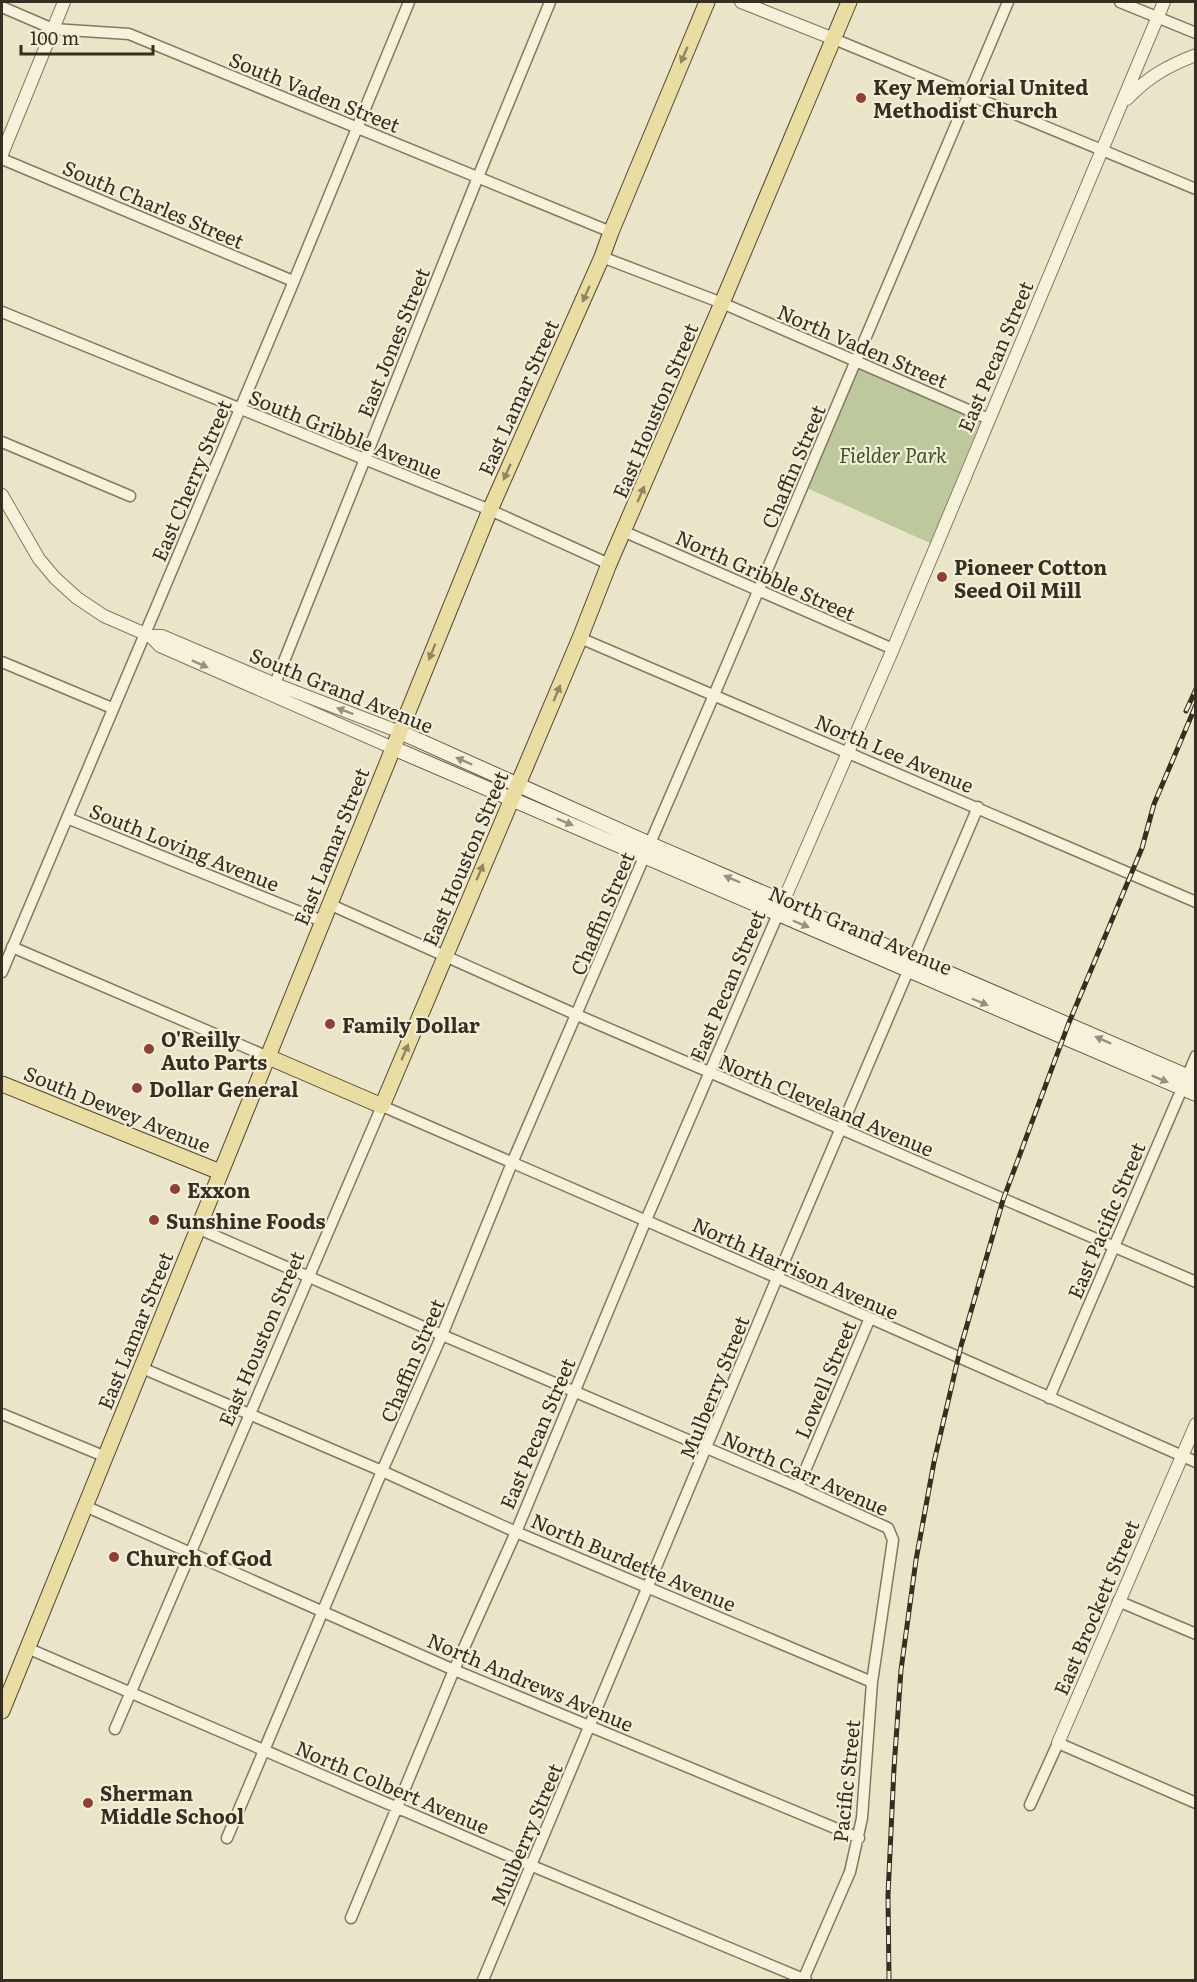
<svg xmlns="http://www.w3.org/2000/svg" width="1197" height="1982" viewBox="0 0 1197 1982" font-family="Literata,serif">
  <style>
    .green { fill: #bdc89d }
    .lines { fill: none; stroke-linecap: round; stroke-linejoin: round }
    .minor-casing { stroke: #84785f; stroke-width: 13 }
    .tertiary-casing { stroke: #84785f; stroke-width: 14 }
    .secondary-casing { stroke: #665942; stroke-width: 16 }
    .primary-casing { stroke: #534632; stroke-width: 17 }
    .minor { stroke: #f6f1da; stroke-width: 10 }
    .tertiary { stroke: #f6f1da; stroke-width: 12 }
    .secondary { stroke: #f6f1da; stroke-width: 14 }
    .primary { stroke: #e9dda4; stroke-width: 15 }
    .rail-casing { stroke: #362e21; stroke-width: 5 }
    .rail { stroke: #f2eed7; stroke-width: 3; stroke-dasharray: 9; stroke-linecap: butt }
    .oneway { fill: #908662 }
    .oneway2 { fill: #96907e }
    .poi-dot { fill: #8e4034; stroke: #f2eed7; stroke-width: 2 }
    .labels { text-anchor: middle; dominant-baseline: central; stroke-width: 4.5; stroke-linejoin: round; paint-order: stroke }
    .poi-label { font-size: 20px; font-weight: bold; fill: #362e21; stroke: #f2eed7; text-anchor: start }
    .street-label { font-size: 20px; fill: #362e21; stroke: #f2eed7 }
    .park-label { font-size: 20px; font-style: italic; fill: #425129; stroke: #f2eed7 }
  </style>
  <rect width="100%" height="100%" fill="#eae5c8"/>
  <path class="green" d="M859 367 981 420 930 543 807 488Z"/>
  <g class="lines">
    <defs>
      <path id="minor" d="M1120 2 1196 33
        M2 7 53 29 129 34 611 232
        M834 39 1196 189
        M2 159 293 281
        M602 257 722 303 989 419
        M2 312 490 510 609 564
        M2 442 130 496
        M625 532 893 649
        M580 638 1196 902
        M2 662 112 708
        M272 691 478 177 550 2
        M67 818 322 921
        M329 904 577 1015 1196 1282
        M12 947 266 1056
        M2 972 289 293 409 2
        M197 1228 442 1335 798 1487 888 1528 893 1540 872 1682 862 1818 850 1872 803 1980
        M142 1368 382 1471 516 1532 872 1682
        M1049 1398 1196 1056
        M2 1414 106 1457
        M798 1487 870 1318
        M85 1506 454 1670 859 1838
        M1118 1601 1196 1634
        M27 1648 530 1865 806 1980
        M115 1729 382 1106 870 1318 1196 1462
        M1030 1805 1058 1743 1196 1803
        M227 1838 382 1471 442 1335 512 1163 714 695 1008 2
        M351 1918 454 1670 516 1532 646 1220 778 914
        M483 1980 777 1278 978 807"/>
      <path id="tertiary" d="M741 2 834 39
        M1127 99C1148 77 1167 66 1196 55
        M2 154 64 2
        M2 495 39 559 55 578 77 598 104 616 150 636 160 646 393 748
        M150 636H162L275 684 400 732
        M780 909 893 649 1164 2
        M1058 1743 1196 1424"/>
      <path id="secondary" d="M400 732 650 844 1196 1080
        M393 748 1196 1094"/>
      <path id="primary" d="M266 1056 382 1106 580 638 609 564 722 303 849 2
        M2 1084 220 1172
        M2 1711 490 510 602 257 611 232 707 2"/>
    </defs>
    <use href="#minor" class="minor-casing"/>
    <use href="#tertiary" class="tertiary-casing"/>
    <use href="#secondary" class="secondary-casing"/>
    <use href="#primary" class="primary-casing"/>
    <use href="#minor" class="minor"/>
    <use href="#tertiary" class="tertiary"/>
    <use href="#secondary" class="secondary"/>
    <use href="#primary" class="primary"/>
    <defs>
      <path id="rail" d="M1186 711 1196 689
        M889 1980 888 1895 894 1768 901 1670 916 1560 934 1462 961 1346 1003 1200 1068 1025 1142 848 1154 804 1196 705"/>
    </defs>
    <use href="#rail" class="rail-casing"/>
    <use href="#rail" class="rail"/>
  </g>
  <defs><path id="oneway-solid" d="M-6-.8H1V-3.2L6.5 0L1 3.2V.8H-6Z" transform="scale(1.5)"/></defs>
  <g class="oneway">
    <use href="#oneway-solid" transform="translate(684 55) rotate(113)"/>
    <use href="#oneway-solid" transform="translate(586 294) rotate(114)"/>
    <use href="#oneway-solid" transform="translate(507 472) rotate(114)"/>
    <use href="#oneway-solid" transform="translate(641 494) rotate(-67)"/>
    <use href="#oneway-solid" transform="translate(432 652) rotate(112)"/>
    <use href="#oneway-solid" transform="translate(557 693) rotate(-67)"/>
    <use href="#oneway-solid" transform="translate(480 872) rotate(-67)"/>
    <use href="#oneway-solid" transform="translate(405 1052) rotate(-67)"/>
  </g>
  <g class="oneway2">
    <use href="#oneway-solid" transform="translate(200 664) rotate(24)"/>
    <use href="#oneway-solid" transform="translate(345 711) rotate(-159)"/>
    <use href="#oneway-solid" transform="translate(464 761) rotate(-156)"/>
    <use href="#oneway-solid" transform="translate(565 822) rotate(23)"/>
    <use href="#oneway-solid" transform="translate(732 879) rotate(-157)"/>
    <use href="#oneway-solid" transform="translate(801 924) rotate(23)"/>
    <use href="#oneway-solid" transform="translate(980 1002) rotate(23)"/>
    <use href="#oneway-solid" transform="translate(1103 1040) rotate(-156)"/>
    <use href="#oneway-solid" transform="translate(1160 1079) rotate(23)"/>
  </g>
  <g class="poi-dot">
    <circle cx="861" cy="98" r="6"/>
    <circle cx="942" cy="577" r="6"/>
    <circle cx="330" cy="1024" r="6"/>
    <circle cx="149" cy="1049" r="6"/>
    <circle cx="137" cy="1088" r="6"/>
    <circle cx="175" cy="1189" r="6"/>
    <circle cx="154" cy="1220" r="6"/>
    <circle cx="114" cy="1557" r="6"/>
    <circle cx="88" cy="1803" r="6"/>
  </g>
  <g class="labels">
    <g class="poi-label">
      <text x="873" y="86">Key Memorial United<tspan x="873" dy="23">Methodist Church</tspan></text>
      <text x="954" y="566">Pioneer Cotton<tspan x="954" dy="23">Seed Oil Mill</tspan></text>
      <text x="342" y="1024">Family Dollar</text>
      <text x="161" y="1038">O'Reilly<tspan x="161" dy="23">Auto Parts</tspan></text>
      <text x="149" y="1088">Dollar General</text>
      <text x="187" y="1189">Exxon</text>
      <text x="166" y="1220">Sunshine Foods</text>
      <text x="126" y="1557">Church of God</text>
      <text x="100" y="1792">Sherman<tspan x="100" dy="23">Middle School</tspan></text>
    </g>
    <g class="street-label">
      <text transform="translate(315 91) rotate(22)">South Vaden Street</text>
      <text transform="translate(154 203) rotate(23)">South Charles Street</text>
      <text transform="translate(392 342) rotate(-68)">East Jones Street</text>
      <text transform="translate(863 345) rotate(23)">North Vaden Street</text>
      <text transform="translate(994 356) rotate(-67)">East Pecan Street</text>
      <text transform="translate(517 397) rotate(-66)">East Lamar Street</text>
      <text transform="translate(654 410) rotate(-67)">East Houston Street</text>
      <text transform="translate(346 433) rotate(22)">South Gribble Avenue</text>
      <text transform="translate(792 466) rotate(-67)">Chaffin Street</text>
      <text transform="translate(190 480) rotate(-67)">East Cherry Street</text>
      <text transform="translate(766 574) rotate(24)">North Gribble Street</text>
      <text transform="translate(342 689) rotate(22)">South Grand Avenue</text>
      <text transform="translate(895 752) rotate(23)">North Lee Avenue</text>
      <text transform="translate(185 846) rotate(22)">South Loving Avenue</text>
      <text transform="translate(330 846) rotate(-68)">East Lamar Street</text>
      <text transform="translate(464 858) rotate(-67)">East Houston Street</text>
      <text transform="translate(601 913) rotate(-67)">Chaffin Street</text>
      <text transform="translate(861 929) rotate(23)">North Grand Avenue</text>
      <text transform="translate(726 985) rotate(-67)">East Pecan Street</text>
      <text transform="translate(827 1104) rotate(23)">North Cleveland Avenue</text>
      <text transform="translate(118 1108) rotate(22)">South Dewey Avenue</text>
      <text transform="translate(1105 1220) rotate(-67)">East Pacific Street</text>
      <text transform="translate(796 1267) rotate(24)">North Harrison Avenue</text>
      <text transform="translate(134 1330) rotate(-68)">East Lamar Street</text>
      <text transform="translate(260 1338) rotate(-67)">East Houston Street</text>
      <text transform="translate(411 1360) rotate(-67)">Chaffin Street</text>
      <text transform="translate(824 1379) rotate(-67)">Lowell Street</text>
      <text transform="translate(713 1387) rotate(-68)">Mulberry Street</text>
      <text transform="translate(536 1433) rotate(-67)">East Pecan Street</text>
      <text transform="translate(806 1472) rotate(24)">North Carr Avenue</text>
      <text transform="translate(634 1561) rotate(23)">North Burdette Avenue</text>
      <text transform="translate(1095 1607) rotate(-67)">East Brockett Street</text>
      <text transform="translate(531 1681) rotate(23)">North Andrews Avenue</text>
      <text transform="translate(845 1781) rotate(-84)">Pacific Street</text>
      <text transform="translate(393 1786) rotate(23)">North Colbert Avenue</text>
      <text transform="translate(525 1834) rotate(-67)">Mulberry Street</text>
    </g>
    <g class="park-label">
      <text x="893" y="454">Fielder Park</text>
    </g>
  </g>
  <rect width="1197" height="1982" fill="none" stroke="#362e21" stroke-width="6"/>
  <path d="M21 45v9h132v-9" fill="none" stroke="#362e21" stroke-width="3"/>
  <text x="30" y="45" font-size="18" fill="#362e21" stroke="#f2eed7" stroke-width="4.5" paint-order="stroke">100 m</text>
</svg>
